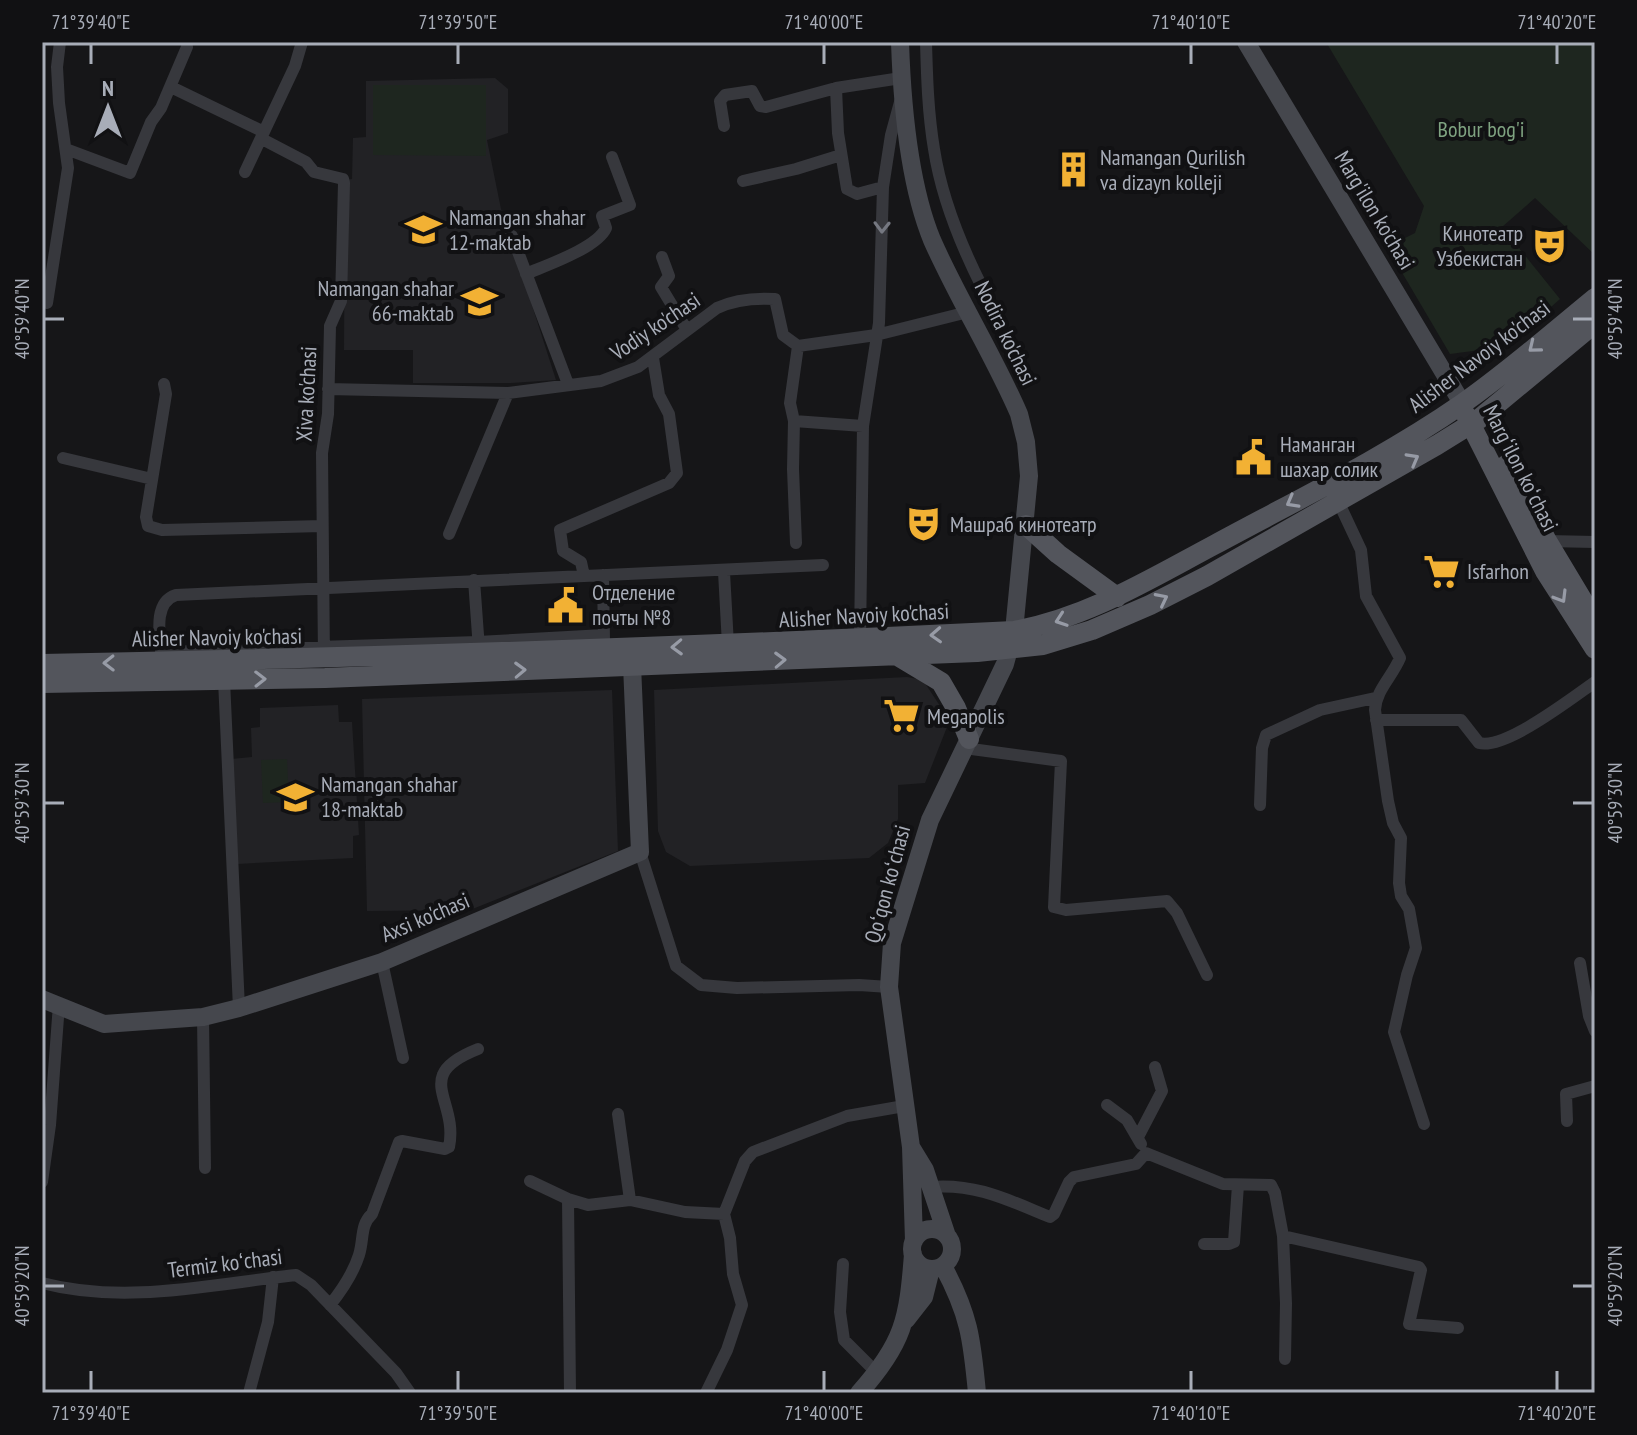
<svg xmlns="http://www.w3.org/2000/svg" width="1637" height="1435" viewBox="0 0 1637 1435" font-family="'PT Sans Narrow',sans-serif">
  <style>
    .built { fill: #222225 }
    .green { fill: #1e261f }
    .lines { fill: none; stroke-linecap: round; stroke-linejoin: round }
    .street { stroke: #37383d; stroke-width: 12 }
    .secondary { stroke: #45474d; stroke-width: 18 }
    .primary { stroke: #53555c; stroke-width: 20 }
    .oneway { stroke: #757881 }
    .oneway2 { stroke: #979ba6 }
    .ticks { fill: none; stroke: #a8adb8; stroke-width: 3 }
    .labels { text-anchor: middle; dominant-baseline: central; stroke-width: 8; stroke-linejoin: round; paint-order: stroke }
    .park-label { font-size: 22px; fill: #7fa381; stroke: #111113 }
    .poi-label { font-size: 22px; fill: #a8adb8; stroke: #111113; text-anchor: start }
    .street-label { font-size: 22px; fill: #a8adb8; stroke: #111113 }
    .neatline { fill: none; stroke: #a8adb8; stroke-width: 3 }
    .ticks-label { font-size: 20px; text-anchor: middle; fill: #a8adb8 }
  </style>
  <rect width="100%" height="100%" fill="#161618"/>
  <path class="built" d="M495 78 508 89V133L487 140 501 209 556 380 511 383H413V350H344L345 180 352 179 353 138 366 137V81Z
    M907 677 923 680 940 706 947 727 925 783 898 785V819L888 843 869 858 690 866 666 852 658 831 654 690Z
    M612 690 618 851 470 910 367 911 362 699Z
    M338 705 339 722H352L359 835 353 836V858L237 864 231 759 252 757 251 728 260 727V708Z"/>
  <path class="green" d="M1326 42H1595V255L1535 198 1502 227 1560 299 1497 355 1480 350 1450 354 1387 247 1415 233 1424 206Z
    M373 85H486V156L373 155Z
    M287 759 289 802 263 803 261 760Z"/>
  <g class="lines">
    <path class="street" d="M926 42C927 78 928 113 934 149 941 195 960 243 981 285
      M171 87 264 132
      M836 88 838 133 847 189 857 194 883 187
      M724 126 720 101 725 95 752 91 760 106 766 107 836 88 901 78
      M262 139 306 162 314 172 343 179 344 183 341 301 330 326 328 414 322 453 324 659
      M66 149 130 173 151 122 161 108 187 47
      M245 172 295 66 302 42
      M743 181 796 169 841 155
      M512 236 568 384
      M662 257 669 276 661 287 687 330
      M526 274C547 265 597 248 606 228L602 216 630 205 612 157
      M47 303 68 168 59 103 57 67 60 42
      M164 384 166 394 146 517 148 526 162 530 322 526
      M328 389 508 393 601 381 638 367 717 308C734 300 757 298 775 299L783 335 798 346 876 335 968 312
      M794 421 863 426
      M63 458 152 479
      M1338 501 1361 550 1366 596 1400 658C1392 677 1376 690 1375 710L1388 801 1393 823 1401 838 1399 883 1401 896 1409 909 1416 948 1407 975 1394 1032 1424 1124
      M449 534 508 393
      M1547 541 1595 542
      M796 543 793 469 794 421 790 403 798 346
      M724 572 728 645
      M603 575 604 640
      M584 576 581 562 563 551 560 530 669 483 677 473 669 414 659 395 653 358
      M474 580 479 649
      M860 639 863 426 879 323 883 187 891 135 900 102
      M162 652 478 642 604 635
      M162 662C161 641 151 603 176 595L823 565
      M224 680 239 1008
      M1376 720H1461L1479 743C1505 750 1572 698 1595 682
      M964 748 1061 761 1054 907 1066 910 1167 901 1177 913 1207 975
      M1260 805 1262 748 1266 735 1320 710 1375 698
      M640 852 676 966 701 985 737 988 859 985 889 987
      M382 962 403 1058
      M1580 963 1589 1016 1595 1031
      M203 1017 205 1168
      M1107 1105 1127 1120 1141 1144
      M618 1114 630 1200
      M1567 1121 1566 1094 1595 1086
      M1138 1137 1162 1091 1155 1067
      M530 1181 568 1199 588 1205 630 1200 685 1212 724 1214 745 1161 753 1152 847 1116 904 1106
      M42 1182 50 1125 59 1004
      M930 1187C976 1183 1008 1200 1050 1217L1054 1214 1069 1182 1074 1177 1136 1164 1146 1153 1223 1184 1271 1185 1275 1193 1283 1236 1419 1267 1421 1270 1409 1324 1458 1328
      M568 1199 570 1393
      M1283 1236 1286 1303 1285 1359
      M1204 1244H1229L1234 1242 1238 1185
      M843 1264 840 1312 844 1340 877 1373
      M42 1283C126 1305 212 1284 296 1275L311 1285 396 1373 410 1393
      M330 1305C342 1290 353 1274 359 1255 364 1239 360 1225 372 1214L399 1142 402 1141 445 1149 449 1147C459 1099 410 1076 478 1049
      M249 1393 268 1322 273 1277
      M706 1393 727 1350 742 1305 733 1274 730 1238 724 1214"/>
    <path class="secondary" d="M900 42C902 102 909 184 932 240 958 299 993 354 1019 414L1026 442 1029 476 1014 631 1005 664 930 820 892 943 889 987 911 1147 914 1241
      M1246 42 1462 403
      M42 999 104 1024 203 1017 239 1008 382 962 640 852 632 665
      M911 1147 925 1170 947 1236
      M912 1249a20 20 0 1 1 40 0a20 20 0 1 1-40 0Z
      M943 1266C969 1314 972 1339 977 1393
      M906 1320 924 1297 931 1269
      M859 1393C904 1343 908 1319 913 1254"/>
    <path class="primary" d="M1466 415 1545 571 1595 649
      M1507 464 1547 541 1595 621
      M1026 525 1058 554 1117 597
      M896 655 941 682 956 708 969 739
      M42 664C366 658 690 647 1014 631 1087 618 1150 579 1214 545 1297 500 1384 458 1462 404 1508 372 1551 334 1595 298
      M42 683 325 678 977 652 1043 645 1092 630 1150 605 1207 576 1437 445 1479 419 1595 323"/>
  </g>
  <defs><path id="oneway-chevron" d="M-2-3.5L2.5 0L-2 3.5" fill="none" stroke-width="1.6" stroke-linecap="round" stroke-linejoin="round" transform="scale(2)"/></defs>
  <use class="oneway" href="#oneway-chevron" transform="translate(882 227) rotate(91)"/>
  <g class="oneway2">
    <use href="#oneway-chevron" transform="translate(1534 347) rotate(141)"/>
    <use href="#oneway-chevron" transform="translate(1413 459) rotate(-29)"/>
    <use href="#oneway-chevron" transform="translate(1292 502) rotate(151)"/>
    <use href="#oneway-chevron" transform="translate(1561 597) rotate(59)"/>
    <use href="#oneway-chevron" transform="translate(1162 599) rotate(-27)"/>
    <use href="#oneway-chevron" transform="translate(1061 620) rotate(161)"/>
    <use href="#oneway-chevron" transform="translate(936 635) rotate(177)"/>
    <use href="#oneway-chevron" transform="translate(677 647) rotate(178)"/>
    <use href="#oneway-chevron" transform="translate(780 660) rotate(-2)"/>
    <use href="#oneway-chevron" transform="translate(109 663) rotate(179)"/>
    <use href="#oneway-chevron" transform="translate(520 670) rotate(-2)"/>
    <use href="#oneway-chevron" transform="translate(260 679) rotate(-1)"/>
  </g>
  <path class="ticks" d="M91 44V64M458 44V64M824 44V64M1191 44V64M1557 44V64M44 319H64M1573 319H1593M44 803H64M1573 803H1593M44 1286H64M1573 1286H1593M91 1371V1391M458 1371V1391M824 1371V1391M1191 1371V1391M1557 1371V1391"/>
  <defs>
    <symbol id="building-bare" viewBox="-9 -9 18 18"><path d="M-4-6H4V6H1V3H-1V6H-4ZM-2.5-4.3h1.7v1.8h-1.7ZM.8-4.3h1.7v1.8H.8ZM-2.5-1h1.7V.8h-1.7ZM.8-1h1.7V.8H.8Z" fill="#f2b134" stroke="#111113" stroke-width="2.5" paint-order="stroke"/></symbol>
    <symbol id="school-bare" viewBox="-9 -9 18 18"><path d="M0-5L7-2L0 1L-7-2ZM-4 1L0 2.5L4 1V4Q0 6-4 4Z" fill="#f2b134" stroke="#111113" stroke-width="2.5" paint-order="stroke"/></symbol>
    <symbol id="theatre-bare" viewBox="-9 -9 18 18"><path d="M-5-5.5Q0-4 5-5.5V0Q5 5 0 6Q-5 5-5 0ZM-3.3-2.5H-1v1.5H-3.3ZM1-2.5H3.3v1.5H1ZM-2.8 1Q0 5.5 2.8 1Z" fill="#f2b134" stroke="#111113" stroke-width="2.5" paint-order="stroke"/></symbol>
    <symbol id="civic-bare" viewBox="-9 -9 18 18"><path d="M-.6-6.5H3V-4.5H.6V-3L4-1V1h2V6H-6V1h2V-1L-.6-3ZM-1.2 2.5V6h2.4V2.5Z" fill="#f2b134" stroke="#111113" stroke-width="2.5" paint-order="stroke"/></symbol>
    <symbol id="supermarket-bare" viewBox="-9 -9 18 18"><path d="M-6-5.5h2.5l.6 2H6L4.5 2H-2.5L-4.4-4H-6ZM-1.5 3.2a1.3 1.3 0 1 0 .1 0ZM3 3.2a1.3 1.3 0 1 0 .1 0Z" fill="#f2b134" stroke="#111113" stroke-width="2.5" paint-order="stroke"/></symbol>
  </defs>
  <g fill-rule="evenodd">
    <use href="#building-bare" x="1048" y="144" width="51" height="51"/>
    <use href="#school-bare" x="398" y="204" width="51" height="51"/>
    <use href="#theatre-bare" x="1524" y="220" width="51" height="51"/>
    <use href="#school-bare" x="454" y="276" width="51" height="51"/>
    <use href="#civic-bare" x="1228" y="432" width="51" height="51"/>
    <use href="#theatre-bare" x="898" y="498" width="51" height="51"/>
    <use href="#supermarket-bare" x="1416" y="546" width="51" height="51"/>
    <use href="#civic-bare" x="540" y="580" width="51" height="51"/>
    <use href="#supermarket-bare" x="876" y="690" width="51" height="51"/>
    <use href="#school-bare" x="270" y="772" width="51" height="51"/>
  </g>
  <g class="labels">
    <g class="park-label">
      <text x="1481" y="129">Bobur bog'i</text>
    </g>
    <g class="poi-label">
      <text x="1100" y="157">Namangan Qurilish<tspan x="1100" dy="25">va dizayn kolleji</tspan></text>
      <text x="449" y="217">Namangan shahar<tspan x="449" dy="25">12-maktab</tspan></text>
      <text x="1523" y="233" text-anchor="end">Кинотеатр<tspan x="1523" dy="25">Узбекистан</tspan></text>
      <text x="454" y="288" text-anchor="end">Namangan shahar<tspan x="454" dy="25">66-maktab</tspan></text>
      <text x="1280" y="444">Наманган<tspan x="1280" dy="25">шахар солик</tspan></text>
      <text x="950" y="524">Машраб кинотеатр</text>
      <text x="1467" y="571">Isfarhon</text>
      <text x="592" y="592">Отделение<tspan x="592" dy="25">почты №8</tspan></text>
      <text x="927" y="716">Megapolis</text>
      <text x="321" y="784">Namangan shahar<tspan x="321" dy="25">18-maktab</tspan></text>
    </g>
    <g class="street-label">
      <text transform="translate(1375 210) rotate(59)">Marg'ilon ko'chasi</text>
      <text transform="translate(655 326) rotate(-34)">Vodiy ko'chasi</text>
      <text transform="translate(1006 333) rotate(64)">Nodira ko'chasi</text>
      <text transform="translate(1479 356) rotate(-37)">Alisher Navoiy ko'chasi</text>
      <text transform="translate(306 394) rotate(-87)">Xiva ko'chasi</text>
      <text transform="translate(1521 468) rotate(63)">Margʻilon koʻchasi</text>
      <text transform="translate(864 615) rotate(-3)">Alisher Navoiy ko'chasi</text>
      <text transform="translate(217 637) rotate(-1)">Alisher Navoiy ko'chasi</text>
      <text transform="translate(887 884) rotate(-75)">Qoʻqon koʻchasi</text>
      <text transform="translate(425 917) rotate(-23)">Axsi ko'chasi</text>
      <text transform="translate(225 1263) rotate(-7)">Termiz koʻchasi</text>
    </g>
  </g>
  <rect width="1637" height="1435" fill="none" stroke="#111113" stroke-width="88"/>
  <g transform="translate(108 108)" stroke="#111113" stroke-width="6" paint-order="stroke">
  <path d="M0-6L14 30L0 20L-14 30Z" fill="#a8adb8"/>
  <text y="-12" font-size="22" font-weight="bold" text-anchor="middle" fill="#a8adb8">N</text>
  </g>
  <rect x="44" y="44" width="1549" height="1347" class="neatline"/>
  <g class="ticks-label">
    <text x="91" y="29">71°39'40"E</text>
    <text x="458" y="29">71°39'50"E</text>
    <text x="824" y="29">71°40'00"E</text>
    <text x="1191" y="29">71°40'10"E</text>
    <text x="1557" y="29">71°40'20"E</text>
    <text transform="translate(22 319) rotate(-90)" y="7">40°59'40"N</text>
    <text transform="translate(1615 319) rotate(-90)" y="7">40°59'40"N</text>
    <text transform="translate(22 803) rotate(-90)" y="7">40°59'30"N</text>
    <text transform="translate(1615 803) rotate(-90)" y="7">40°59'30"N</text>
    <text transform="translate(22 1286) rotate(-90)" y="7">40°59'20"N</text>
    <text transform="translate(1615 1286) rotate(-90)" y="7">40°59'20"N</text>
    <text x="91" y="1420">71°39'40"E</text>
    <text x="458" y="1420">71°39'50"E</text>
    <text x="824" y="1420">71°40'00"E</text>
    <text x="1191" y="1420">71°40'10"E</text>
    <text x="1557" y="1420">71°40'20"E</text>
  </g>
</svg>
